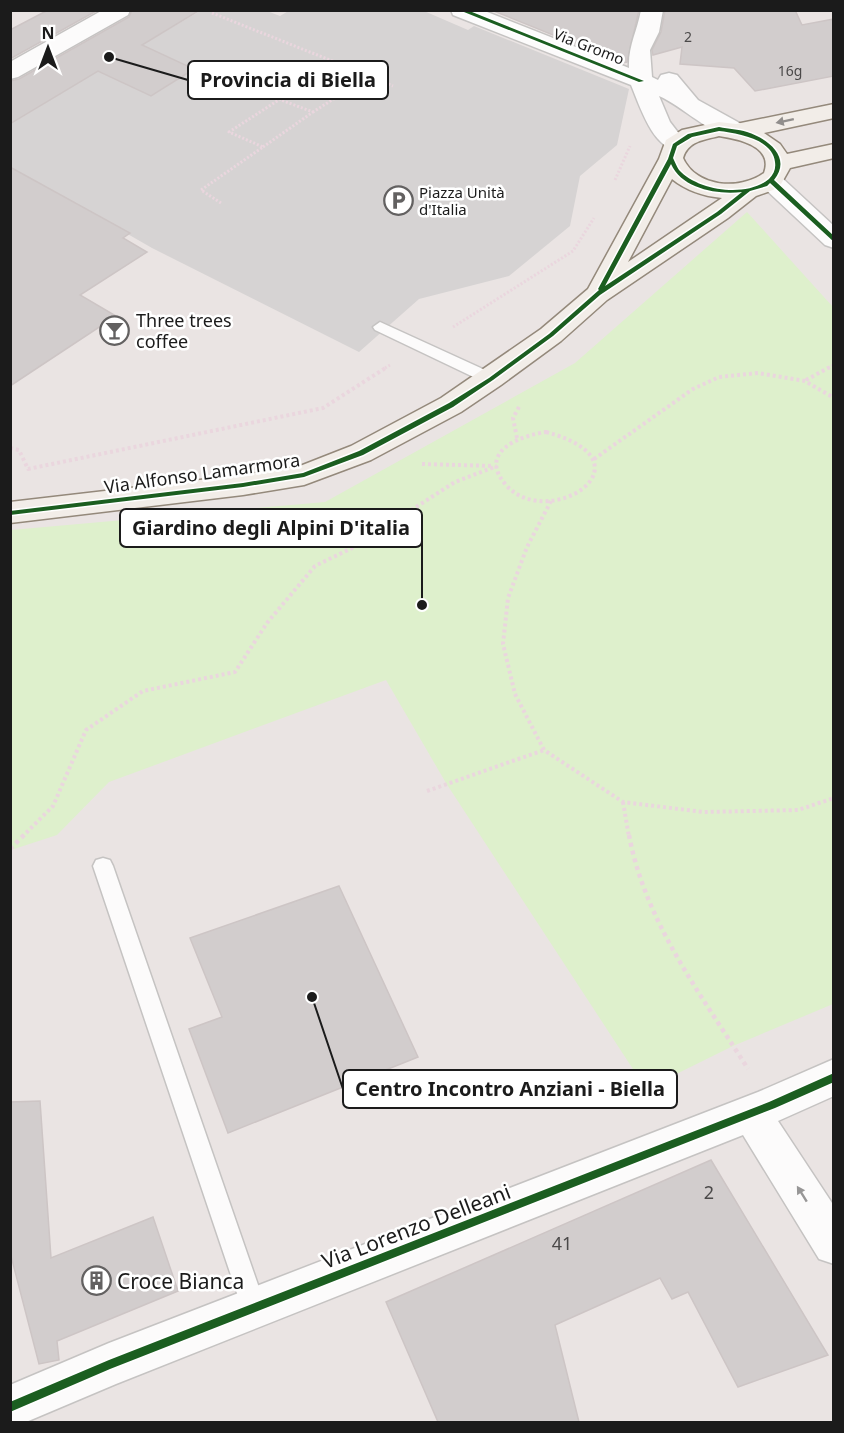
<svg xmlns="http://www.w3.org/2000/svg" width="844" height="1433" viewBox="0 0 844 1433" font-family="'Noto Sans',sans-serif">
  <style>
    .park { fill: #def0cc }
    .parking { fill: #d6d3d3 }
    .building { fill: #d2cdcd; stroke: #cdc5c5; stroke-width: 1.5 }
    .lines { fill: none; stroke-linecap: round; stroke-linejoin: round }
    .lane-casing { stroke: #c5c3c2; stroke-width: 3 }
    .street-casing { stroke: #c5c3c2; stroke-width: 3 }
    .secondary-casing { stroke: #94897b; stroke-width: 3 }
    .path-far2 { stroke: #ead6de; stroke-width: 3; stroke-dasharray: 2 2; stroke-linecap: butt }
    .path-far1 { stroke: #ead6de; stroke-width: 4; stroke-dasharray: 3 3; stroke-linecap: butt }
    .path { stroke: #ead6de; stroke-width: 4.5; stroke-dasharray: 4 4; stroke-linecap: butt }
    .lane { fill: #fcfbfb; fill-rule: evenodd }
    .street { fill: #fcfbfb; fill-rule: evenodd }
    .secondary { fill: #f2ede8; fill-rule: evenodd }
    .cycleway-casing { stroke: #fff; stroke-width: 3 }
    .cycleway { fill: #1b5e20; fill-rule: evenodd }
    .oneway { fill: #918e8c }
    .oneway2 { fill: #979696 }
    .labels { text-anchor: middle; dominant-baseline: central; stroke-width: 5; stroke-linejoin: round; paint-order: stroke }
    .far-number-label { font-size: 14px; fill: #4b4949 }
    .far-street-label { font-size: 15px; fill: #1b1b1b; stroke: #fff }
    .far-poi-label { font-size: 15px; fill: #1b1b1b; stroke: #fff; text-anchor: start }
    .poi-label { font-size: 18px; fill: #1b1b1b; stroke: #fff; text-anchor: start }
    .street-label { font-size: 18px; fill: #1b1b1b; stroke: #fff }
    .near-number-label { font-size: 18px; fill: #4b4949 }
    .near-street-label { font-size: 21px; fill: #1b1b1b; stroke: #fff }
    .near-poi-label { font-size: 21px; fill: #1b1b1b; stroke: #fff; text-anchor: start }
    .leader { fill: none; stroke: #1b1b1b; stroke-width: 2 }
    .callout-dot { fill: #1b1b1b; stroke: #fff; stroke-width: 2 }
    .callout { fill: #fff; stroke: #1b1b1b; stroke-width: 2 }
    .callout-label { font-size: 20px; text-anchor: middle; font-weight: bold; fill: #1b1b1b }
  </style>
  <rect width="100%" height="100%" fill="#eae4e3"/>
  <path class="park" d="M747 212 833 307V1004L733 1046 646 1089 446 783 386 680 109 782 57 835 11 850V530L325 502 575 363Z"/>
  <path class="parking" d="M290 10 424 11 468 30 474 26 629 89 617 145 580 176 570 226 509 276 419 299 359 352 152 248 11 167V124L98 71 151 96 193 70 142 45 200 11H267L280 16Z"/>
  <path class="building" d="M48 10H98L10 59V30Z
    M132 10H200L142 45 194 69 151 96 98 71 10 124V81L19 79 129 17Z
    M639 10 627 62 622 63 494 11Z
    M665 10H795L802 25 834 19V76L755 91 734 68 680 64 682 47 653 55 652 50 661 32Z
    M10 167 130 233 123 238 147 252 80 295 116 316 10 386Z
    M339 886 418 1057 228 1133 189 1029 222 1017 190 938Z
    M40 1101 51 1258 153 1217 178 1291 57 1341 59 1360 39 1364 10 1252V1102Z
    M711 1160 828 1355 738 1387 688 1292 672 1299 660 1278 555 1325 579 1422H438L386 1302Z"/>
  <g class="lines">
    <defs>
      <path id="lane" d="M380 322 496 375 499 379 491 384 486 383 375 330 373 327Z
        M103 858 110 860 113 866 266 1308 262 1316 254 1320 246 1316 242 1308 93 866 96 860Z"/>
      <path id="street" d="M103 10H130L128 15 18 77 10 79V62Z
        M451 10H482L629 68C628 46 637 32 641 10H663L659 32 650 50 652 77 658 80 661 75 669 73 677 75 698 100 745 126 749 131 745 136C716 143 684 106 659 96L670 122 687 144 683 149C655 156 640 106 631 85L453 15Z
        M771 174 780 176 834 226V248L825 245 762 186 759 181 762 176Z
        M834 1059V1096L778 1121 834 1206V1264L819 1259 743 1135 116 1384 26 1422H10V1385L109 1343 758 1092Z"/>
      <path id="secondary" d="M834 104V118L764 133 780 144 787 154 834 144V158L790 168 781 184 773 190 756 196 728 218 607 300 561 341 501 385 461 412 371 460 304 485 243 495 10 523V502L243 475 300 466 351 446 441 398 541 329 588 289 659 159 666 140 682 130 719 122 736 124ZM719 136C738 139 774 146 764 173 739 191 696 187 683 158 688 141 704 140 719 136ZM672 179C687 191 703 196 722 198L628 262Z"/>
    </defs>
    <use href="#lane" class="lane-casing"/>
    <use href="#street" class="street-casing"/>
    <use href="#secondary" class="secondary-casing"/>
    <path class="path-far2" d="M212 13 370 76 313 112
      M370 76 393 86
      M263 147 313 112 281 100
      M615 180 630 146
      M221 203 201 190 263 147 229 132 336 63
      M453 327 573 251 594 218
      M385 368 390 365
      M828 368 834 365"/>
    <path class="path-far1" d="M806 380 830 367
      M546 432C658 462 548 533 506 485 477 452 519 436 546 432Z
      M517 438 513 418 520 405
      M10 448 19 450 28 469 323 408 387 367
      M594 459 693 389 719 377 758 373 805 381 834 398
      M422 464 493 466
      M551 501 527 547 508 598 503 644 515 694 544 750 623 802 703 812 798 810 834 798
      M427 791 544 750
      M623 802 629 837
      M22 837 53 806 86 730 143 691 235 672 267 623 315 566 352 548 455 482 497 466"/>
    <path class="path" d="M629 835C645 922 702 996 748 1069
      M10 849 24 835"/>
    <use href="#lane" class="lane"/>
    <use href="#street" class="street"/>
    <use href="#secondary" class="secondary"/>
    <defs>
      <path id="cycleway" d="M459 10H467L644 81 639 82Z
        M719 127C729 129 738 129 747 132 769 139 792 158 774 180L834 236V242L770 183 767 186 750 191 721 214 600 295 553 336 493 380 453 407 363 455 304 477 243 487 10 515V511L243 483 303 473 359 451 449 403 489 378 549 334 599 290 598 289 668 159 673 144 688 134ZM719 131C737 133 773 139 775 162 776 169 774 174 769 179 747 198 698 191 679 170 677 167 675 162 673 158L677 146 692 137ZM671 164C682 189 718 195 742 192L717 212 605 286Z
        M834 1073V1082L775 1108 110 1369 10 1412V1402L109 1360 769 1102Z"/>
    </defs>
    <use href="#cycleway" class="cycleway-casing"/>
    <use href="#cycleway" class="cycleway"/>
  </g>
  <defs><path id="oneway-solid" d="M-6-.8H1V-3.2L6.5 0L1 3.2V.8H-6Z" transform="scale(1.5)"/></defs>
  <use class="oneway" href="#oneway-solid" transform="translate(785 121) rotate(168)"/>
  <use class="oneway2" href="#oneway-solid" transform="translate(802 1194) rotate(-122)"/>
  <defs>
    <symbol id="parking-ring" viewBox="-11 -11 22 22"><circle r="9.5" fill="#fff" stroke="#636161" stroke-width="1.5"/><path d="M-3.5-5.5H1a3.5 3.5 0 0 1 0 7H-1V5.5H-3.5ZM-1-3.4V-.6H.8a1.4 1.4 0 0 0 0-2.8Z" fill="#636161"/></symbol>
    <symbol id="bar-ring" viewBox="-11 -11 22 22"><circle r="9.5" fill="#fff" stroke="#636161" stroke-width="1.5"/><path d="M-6-5H6L.8 .8V4.5H3.5V6h-7V4.5H-.8V.8Z" fill="#636161"/></symbol>
    <symbol id="building-ring" viewBox="-11 -11 22 22"><circle r="9.5" fill="#fff" stroke="#636161" stroke-width="1.5"/><path d="M-4-6H4V6H1V3H-1V6H-4ZM-2.5-4.3h1.7v1.8h-1.7ZM.8-4.3h1.7v1.8H.8ZM-2.5-1h1.7V.8h-1.7ZM.8-1h1.7V.8H.8Z" fill="#636161"/></symbol>
  </defs>
  <g fill-rule="evenodd">
    <use href="#parking-ring" x="382" y="184" width="33" height="33"/>
    <use href="#bar-ring" x="98" y="314" width="33" height="33"/>
    <use href="#building-ring" x="80" y="1264" width="33" height="33"/>
  </g>
  <g class="labels">
    <g class="far-number-label">
      <text x="688" y="36">2</text>
      <text x="790" y="70">16g</text>
    </g>
    <g class="far-street-label">
      <text transform="translate(589 46) rotate(21)">Via Gromo</text>
    </g>
    <g class="far-poi-label">
      <text x="419" y="192">Piazza Unità<tspan x="419" dy="17">d'Italia</tspan></text>
    </g>
    <g class="poi-label">
      <text x="136" y="320">Three trees<tspan x="136" dy="21">coffee</tspan></text>
    </g>
    <g class="street-label">
      <text transform="translate(202 473) rotate(-8)">Via Alfonso Lamarmora</text>
    </g>
    <g class="near-number-label">
      <text x="709" y="1192">2</text>
      <text x="562" y="1243">41</text>
    </g>
    <g class="near-street-label">
      <text transform="translate(416 1226) rotate(-21)">Via Lorenzo Delleani</text>
    </g>
    <g class="near-poi-label">
      <text x="117" y="1281">Croce Bianca</text>
    </g>
  </g>
  <path class="leader" d="M109 57L188 80M422 605L422 528M312 997L343 1089"/>
  <g class="callout-dot">
    <circle cx="109" cy="57" r="6"/>
    <circle cx="422" cy="605" r="6"/>
    <circle cx="312" cy="997" r="6"/>
  </g>
  <g class="callout">
    <rect x="188" y="61" width="200" height="38" rx="6"/>
    <rect x="120" y="509" width="302" height="38" rx="6"/>
    <rect x="343" y="1070" width="334" height="38" rx="6"/>
  </g>
  <g class="callout-label">
    <text x="288" y="87">Provincia di Biella</text>
    <text x="271" y="535">Giardino degli Alpini D'italia</text>
    <text x="510" y="1096">Centro Incontro Anziani - Biella</text>
  </g>
  <rect width="844" height="1433" fill="none" stroke="#1b1b1b" stroke-width="24"/>
  <g transform="translate(48 48)" stroke="#ffffff" stroke-width="4.5" paint-order="stroke">
  <path d="M0-4.5L10 22L0 15L-10 22Z" fill="#1b1b1b"/>
  <text y="-9" font-size="16" font-weight="bold" text-anchor="middle" fill="#1b1b1b">N</text>
  </g>
</svg>
